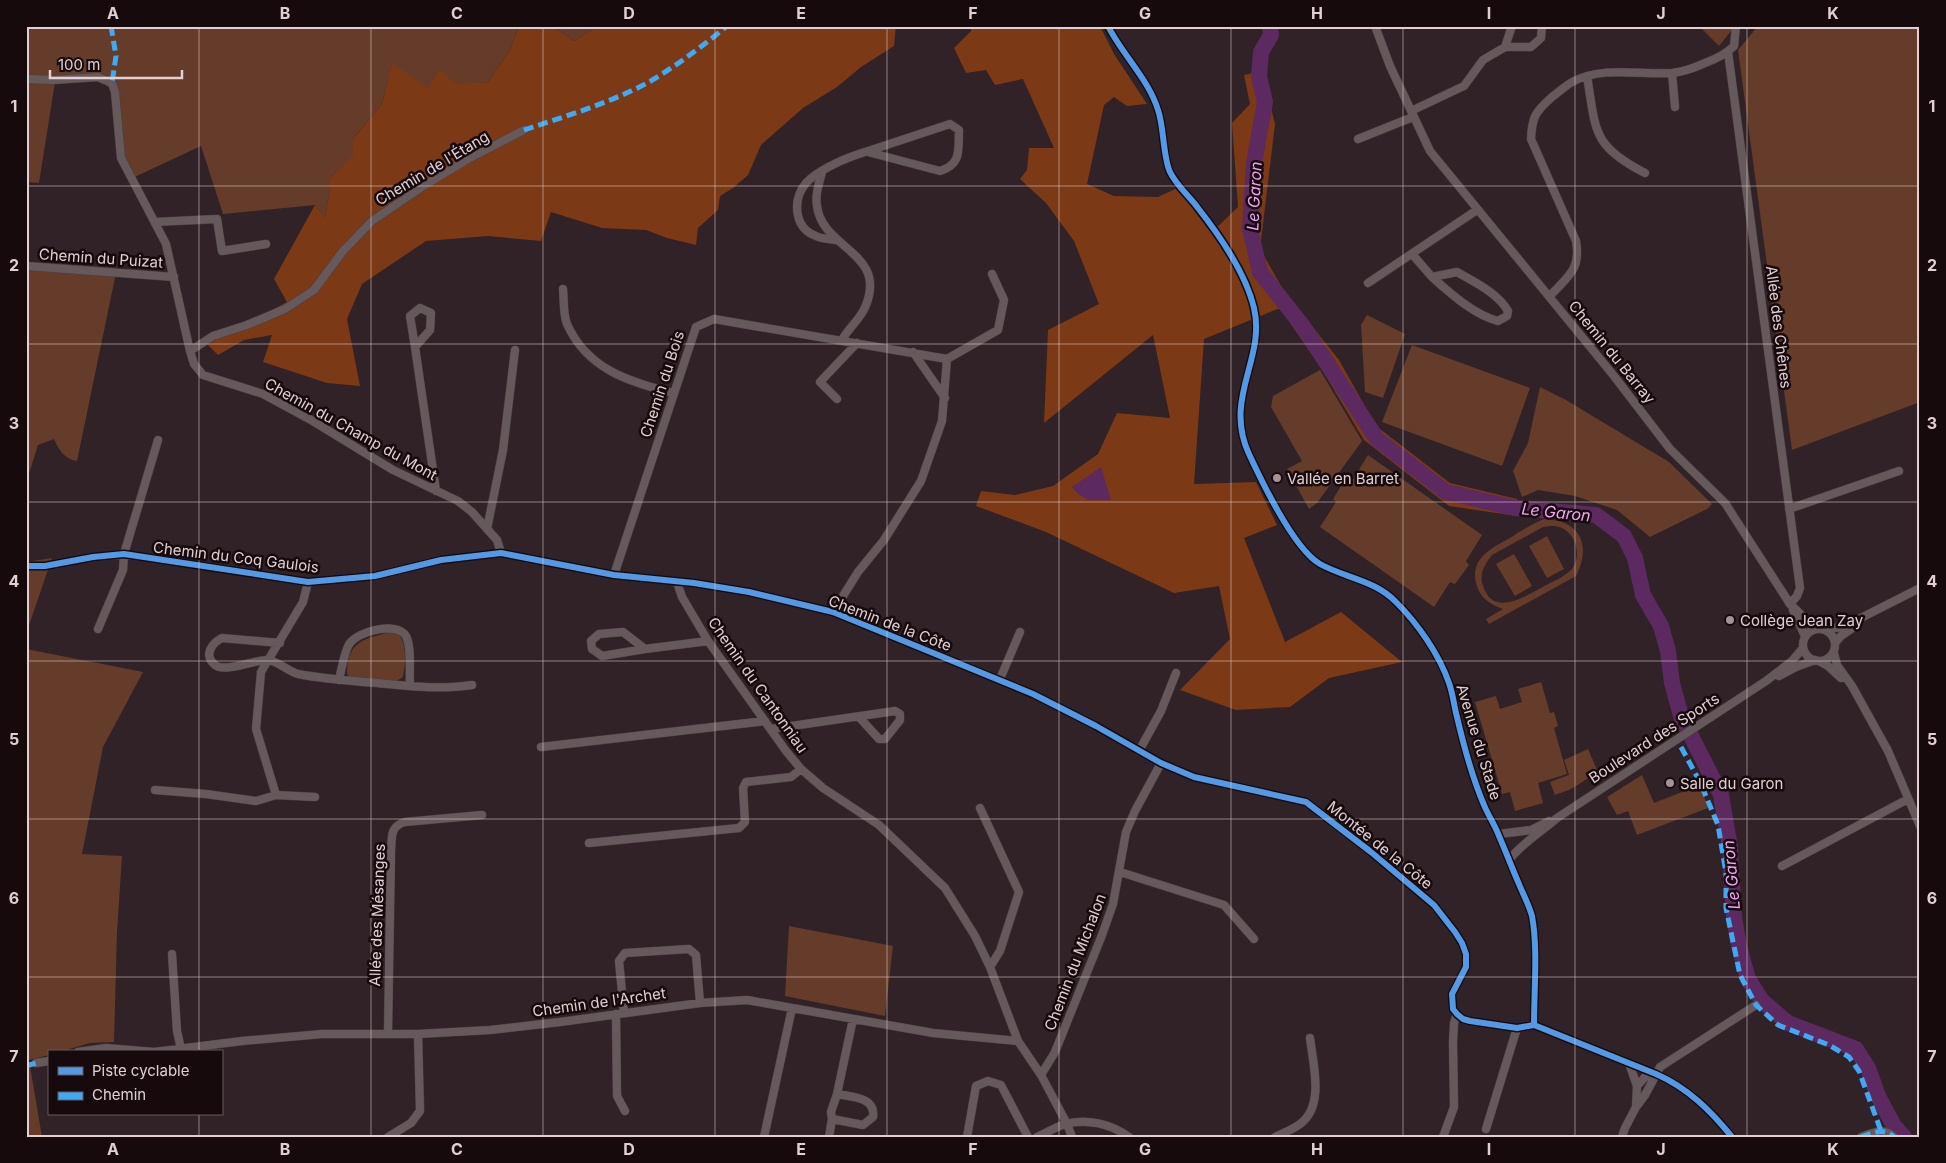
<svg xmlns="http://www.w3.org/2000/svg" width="1946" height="1163" viewBox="0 0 1946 1163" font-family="Inter,sans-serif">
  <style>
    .green { fill: #653c29; fill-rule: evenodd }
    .forest { fill: #7c3915 }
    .water { fill: #5d2961 }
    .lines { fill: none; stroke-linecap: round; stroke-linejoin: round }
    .river { stroke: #5d2961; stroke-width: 16 }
    .minor-casing { stroke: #4c3f42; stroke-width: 9 }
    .minor { stroke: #66595c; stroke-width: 8 }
    .quiet { stroke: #3fa9f5; stroke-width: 5; stroke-dasharray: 10 5; stroke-linecap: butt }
    .cycleway-casing { stroke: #160a0d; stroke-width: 9 }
    .cycleway { stroke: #5399e6; stroke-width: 6 }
    .grid { fill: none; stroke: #e1cfd2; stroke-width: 1; stroke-opacity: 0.55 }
    .poi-dot { fill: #a39296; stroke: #160a0d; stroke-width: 2 }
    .labels { text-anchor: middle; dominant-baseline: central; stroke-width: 5; stroke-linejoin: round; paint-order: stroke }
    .street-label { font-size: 15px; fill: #e1cfd2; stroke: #160a0d }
    .poi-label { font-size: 15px; fill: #e1cfd2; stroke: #160a0d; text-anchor: start }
    .water-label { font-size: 16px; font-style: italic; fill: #f4a3fb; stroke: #160a0d }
    .neatline { fill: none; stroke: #e1cfd2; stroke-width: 2 }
    .grid-label { font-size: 16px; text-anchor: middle; font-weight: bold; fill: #e1cfd2 }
  </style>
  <rect width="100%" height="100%" fill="#302226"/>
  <path class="green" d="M26 26H519L510 50 488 82 428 89 392 64 382 104 352 140 354 155 330 178V188L325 219 315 205 223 214 201 146 128 180 115 141 112 90 99 80 55 82 39 183 26 182Z
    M553 26H598L574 41Z
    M1699 26H1735L1719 46Z
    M1758 26H1920V402L1792 450 1738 50Z
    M26 262 117 268 77 461C64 459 59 450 54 439L38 445 26 483Z
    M1367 315 1405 334 1383 398 1365 392 1361 325Z
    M1412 345 1530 388 1502 466 1382 422Z
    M1320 370 1362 441 1317 503 1309 509 1287 469 1302 461 1271 407 1273 396Z
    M1540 387 1566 400 1669 462 1712 504 1707 509 1650 537 1617 510 1575 496 1538 490 1522 497 1513 471 1528 443Z
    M1368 455 1482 535 1466 561 1469 565 1455 584 1450 582 1434 607 1320 527 1336 502 1333 499 1346 478 1352 481Z
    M1544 519C1580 520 1592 545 1576 576L1489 624 1486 619 1503 609C1489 604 1480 598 1476 583 1470 558 1492 548 1510 538 1521 531 1532 524 1544 519ZM1550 526C1554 526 1558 526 1562 528 1577 535 1582 558 1571 570 1563 578 1551 582 1541 588 1524 597 1493 617 1483 586 1479 574 1484 565 1492 555L1543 527Z
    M1547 536 1564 569 1547 578 1529 546Z
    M1514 554 1532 586 1515 596 1496 564Z
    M52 558 26 634V562Z
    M387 633C391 633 395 632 399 635 407 642 406 670 402 678L396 681 351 678 347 674C347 643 362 639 387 633Z
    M26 649 143 672 103 747 82 854 122 856 117 932 114 1042 90 1043 59 1052H49V1055L29 1060 42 1137H26Z
    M1541 682 1550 713 1554 712 1558 726 1554 728 1567 774 1538 783 1543 803 1515 811 1510 792 1502 794 1475 702 1496 696 1500 709 1522 702 1518 689Z
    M1588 749 1598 772 1571 789 1555 795 1550 782 1569 775 1564 760Z
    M1642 775 1654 803 1700 785 1708 808 1637 835 1628 811 1617 815 1607 797Z
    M789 926 893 946 885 1016 785 996Z"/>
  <path class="forest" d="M519 26H553L574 41 598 26H896L894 46 861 67 837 87 803 108 761 145 748 175 733 188 720 196 718 210 698 228 696 245 667 238 646 230 602 228 551 212 541 241 488 236 426 241 362 284 347 319 360 386 327 383 263 362 272 335 244 340 218 355 202 339 256 319 287 302 274 279 315 205 325 218 330 188V178L353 155 352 140 382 104 392 63 428 88 440 69 456 84 488 82 510 50Z
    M971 26H1100L1114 54 1147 104 1127 106 1114 97 1104 105 1087 184 1114 196 1158 197 1177 188 1211 233 1238 207 1232 123 1250 104 1244 75 1262 71 1275 124 1260 249 1284 291 1339 360 1376 426 1450 483 1517 499V516L1449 506 1364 440 1321 368 1280 308 1204 339 1194 484 1256 482 1277 525 1244 538 1285 642 1341 612 1402 662 1329 678 1290 707 1236 710 1180 690 1230 639 1219 586 1174 593 1046 532 976 506 981 491 1015 495 1053 486 1098 454 1117 413 1170 418 1153 335 1044 423 1048 330 1099 304 1074 241 1046 203 1020 179 1027 170 1029 148H1054L1023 79 995 85 986 70 966 73 954 48 971 31Z"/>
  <path class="water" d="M1101 467 1111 500H1088L1077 493 1072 487Z"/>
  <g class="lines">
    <path class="river" d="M1270 26 1271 35 1261 52 1259 76 1265 102 1254 163 1250 229 1260 272 1302 325 1377 439 1446 492 1515 508 1596 515 1624 536 1635 558 1643 595 1661 626 1668 651 1672 683 1681 716 1721 795 1730 847 1734 917 1739 946 1748 979 1763 1002 1788 1023 1856 1049 1868 1068 1878 1096 1894 1126 1904 1137"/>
    <defs>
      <path id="minor" d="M1108 26C1122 54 1149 80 1158 110 1164 126 1163 158 1170 172 1176 185 1190 197 1198 208 1220 236 1246 274 1254 308 1266 359 1223 398 1249 454 1262 482 1294 549 1320 564 1345 578 1375 580 1396 602 1418 624 1439 654 1449 683 1453 694 1454 706 1457 717 1464 747 1472 777 1484 805 1488 815 1495 825 1499 836 1506 852 1512 868 1519 884 1523 894 1529 905 1532 916 1538 948 1534 991 1534 1025
        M1375 26 1390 66 1430 151 1614 376 1670 449 1725 503 1790 604 1816 629
        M1505 47 1512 26
        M1728 52 1800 588 1797 596 1790 604
        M1672 73 1675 107
        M1587 76C1596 131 1592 146 1645 173
        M26 79 53 80 98 77 112 83 115 92 121 158 166 244 190 351 194 364 203 375 263 394 311 420 393 470 458 501 472 512 497 540 501 553
        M1411 111 1464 86 1483 60 1505 47H1531L1541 38 1542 26
        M1358 139 1413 117
        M822 172C819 184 815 194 817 206 822 249 887 252 866 305 861 319 849 327 842 340
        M155 222 217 219 222 251 266 244
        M835 240C829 239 822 239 816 236 794 228 792 200 806 183 816 172 839 161 853 156L950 124 959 130C958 150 962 164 940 171L868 152
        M1412 254 1432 277 1457 272C1474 282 1498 293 1508 311L1507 316 1498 321C1474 315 1450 293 1432 277
        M26 266 174 277
        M1368 283 1477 210
        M563 289C564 300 563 314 567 324 587 369 629 382 673 393
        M1550 296C1568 276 1581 270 1576 241L1531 139C1532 117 1535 112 1552 97 1559 92 1566 85 1574 81 1604 66 1639 75 1672 73 1683 72 1694 68 1705 63 1716 59 1725 55 1734 46L1736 26
        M415 347 410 316 420 308 431 313 430 330 415 347 436 491
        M190 351 213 336 247 325 285 309 314 290 343 251 372 221 425 185 468 159 524 130
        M913 352 945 398
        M947 359 998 330 1004 300 992 274
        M837 399 820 382 857 343
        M1789 509 1899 471
        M487 529 503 450 515 350
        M26 566H45L93 557 124 554 308 582 375 576 441 560 501 553 614 575 694 583 749 592 833 612 1033 694 1096 726 1161 763 1194 777 1306 802 1371 852 1434 905 1455 932 1462 943 1466 954V967L1452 994 1453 1009 1457 1014 1463 1019 1470 1021 1517 1028 1534 1025 1656 1074C1688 1088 1711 1111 1732 1137
        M614 575 696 327 714 319 947 359 942 421 921 481 884 540 858 572 833 612
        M677 582 682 597 708 641 786 751 801 769 823 788 879 825 945 888 975 936 990 967 1018 1041 1041 1075 1067 1124 1072 1137
        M1793 610 1805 636
        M1803 645a16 16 0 1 1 32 0a16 16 0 1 1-32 0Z
        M98 629 123 570 124 554 158 440
        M1824 629 1843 627 1920 588
        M280 643 222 638C212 643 203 655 215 665 225 673 254 660 267 660 277 660 287 671 298 674 324 679 351 681 377 683 409 686 440 690 472 685
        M1835 643 1841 636 1857 625
        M645 649 602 656 592 649 591 641 599 634 623 632 645 649 708 641
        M1834 653 1837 665 1852 686 1888 751 1920 826
        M1819 661 1828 666 1841 678
        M1779 676 1796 667 1815 660
        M1000 679 1020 632
        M339 680C341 671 345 649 350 643 359 631 397 621 406 636 412 647 409 674 410 686
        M771 729 895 711 900 714V720L885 739H879L859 717
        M541 747 765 721
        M1139 751 1161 711 1176 673
        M155 790 206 794 256 801 276 795 315 797
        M276 795 256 729 261 672 303 602 308 582
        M980 808 1019 892 1000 951 990 967
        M1499 834 1531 830 1549 821
        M589 843 739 828 745 822 743 788 746 782 791 777 801 769
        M1509 860C1522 843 1541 832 1557 818L1766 681 1792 661 1803 648
        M1782 866 1908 799
        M1120 872 1224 905 1254 939
        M172 954 177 1031 181 1049
        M624 1013 619 961 625 953 689 949 696 955 700 1003
        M616 1014 617 1096 625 1111
        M388 1033 391 851C392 837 390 826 405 822L482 815
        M78 1052 106 1048 154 1052 242 1041 322 1034H418L490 1030 560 1022 700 1003 747 1000 933 1033 1018 1041
        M36 1063 49 1061
        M1629 1063 1637 1086 1636 1107
        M1041 1075 1055 1052 1102 935 1113 904 1126 832 1135 811 1161 763
        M1637 1086 1646 1076 1654 1074
        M832 1119 863 1125 873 1117C876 1097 852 1097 837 1094
        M1486 1129 1517 1028
        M388 1137 411 1123 420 1111 418 1034
        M764 1137 792 1008
        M829 1137 832 1119 831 1112 837 1094 853 1019
        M967 1137 976 1086 988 1081 1001 1085 1028 1137
        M1037 1137C1046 1133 1056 1127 1065 1124 1087 1118 1111 1124 1129 1137
        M1275 1137C1283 1133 1292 1130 1300 1124 1325 1106 1313 1064 1310 1038
        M1443 1137 1454 1107 1453 1042 1454 1023 1457 1014
        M1622 1137 1625 1128 1636 1107 1645 1095 1660 1067 1756 1005
        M1861 1137C1873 1133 1884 1127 1894 1137"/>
    </defs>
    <use href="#minor" class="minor-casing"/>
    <use href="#minor" class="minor"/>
    <path class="quiet" d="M111 26 116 56 112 83
      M524 130C566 116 610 103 649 82 676 66 703 46 727 26
      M1681 747 1700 782 1718 825 1726 873V908L1740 975 1756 1005 1778 1025 1829 1045 1849 1057 1859 1071 1881 1131
      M26 1066 36 1063
      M1861 1137C1873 1133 1884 1127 1894 1137"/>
    <defs>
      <path id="cycleway" d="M1108 26C1122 54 1149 80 1158 110 1164 126 1163 158 1170 172 1176 185 1190 197 1198 208 1220 236 1246 274 1254 308 1266 359 1223 398 1249 454 1262 482 1294 549 1320 564 1345 578 1375 580 1396 602 1418 624 1439 654 1449 683 1453 694 1454 706 1457 717 1464 747 1472 777 1484 805 1488 815 1495 825 1499 836 1506 852 1512 868 1519 884 1523 894 1529 905 1532 916 1538 948 1534 991 1534 1025
        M26 566H45L93 557 124 554 308 582 375 576 441 560 501 553 614 575 694 583 749 592 833 612 1033 694 1096 726 1161 763 1194 777 1306 802 1371 852 1434 905 1455 932 1462 943 1466 954V967L1452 994 1453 1009 1457 1014 1463 1019 1470 1021 1517 1028 1534 1025 1656 1074C1688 1088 1711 1111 1732 1137"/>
    </defs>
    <use href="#cycleway" class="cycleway-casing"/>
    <use href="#cycleway" class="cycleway"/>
  </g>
  <path class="grid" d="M199 26V1052M371 26V1137M543 26V1137M715 26V1137M887 26V1137M1059 26V1137M1231 26V1137M1403 26V1137M1575 26V1137M1747 26V1137M26 186H1920M26 344H1920M26 502H1920M26 661H1920M26 819H1920M26 977H1920M199 1114V1137"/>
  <g class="poi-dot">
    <circle cx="1277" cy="478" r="5"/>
    <circle cx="1730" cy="620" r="5"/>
    <circle cx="1670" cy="783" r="5"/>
  </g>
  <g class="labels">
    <g class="street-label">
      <text transform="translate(432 168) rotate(-31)">Chemin de l'Étang</text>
      <text transform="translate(101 258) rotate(4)">Chemin du Puizat</text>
      <text transform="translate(1779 327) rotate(83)">Allée des Chênes</text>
      <text transform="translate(1612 352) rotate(51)">Chemin du Barray</text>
      <text transform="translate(662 384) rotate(-72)">Chemin du Bois</text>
      <text transform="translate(351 429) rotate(29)">Chemin du Champ du Mont</text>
      <text transform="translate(236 557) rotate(7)">Chemin du Coq Gaulois</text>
      <text transform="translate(890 623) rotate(21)">Chemin de la Côte</text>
      <text transform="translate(758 685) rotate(55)">Chemin du Cantonniau</text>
      <text transform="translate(1654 738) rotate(-33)">Boulevard des Sports</text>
      <text transform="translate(1479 742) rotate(73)">Avenue du Stade</text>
      <text transform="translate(1380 845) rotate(39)">Montée de la Côte</text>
      <text transform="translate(377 915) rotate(-88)">Allée des Mésanges</text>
      <text transform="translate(1075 962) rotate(-69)">Chemin du Michalon</text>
      <text transform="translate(599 1002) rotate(-8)">Chemin de l'Archet</text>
    </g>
    <g class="poi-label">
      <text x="1287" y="478">Vallée en Barret</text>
      <text x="1740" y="620">Collège Jean Zay</text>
      <text x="1680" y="783">Salle du Garon</text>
    </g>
    <g class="water-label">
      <text transform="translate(1254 196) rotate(-87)">Le Garon</text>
      <text transform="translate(1556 512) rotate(6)">Le Garon</text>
      <text transform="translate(1731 875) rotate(-95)">Le Garon</text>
    </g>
  </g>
  <rect width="1946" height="1163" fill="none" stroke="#160a0d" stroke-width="55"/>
  <rect x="48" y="1050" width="175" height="65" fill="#160a0d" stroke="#67595c"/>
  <rect x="58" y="1067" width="25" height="8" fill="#5399e6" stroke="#67595c"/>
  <text x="92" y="1076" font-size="15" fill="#e1cfd2">Piste cyclable</text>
  <rect x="58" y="1092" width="25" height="8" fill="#3fa9f5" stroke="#67595c"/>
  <text x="92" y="1100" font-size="15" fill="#e1cfd2">Chemin</text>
  <path d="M50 70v8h132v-8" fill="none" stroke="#e1cfd2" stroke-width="2.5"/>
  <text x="58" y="70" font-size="15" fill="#e1cfd2" stroke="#160a0d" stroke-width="4" paint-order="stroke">100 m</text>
  <rect x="28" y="28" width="1890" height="1108" class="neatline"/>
  <g class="grid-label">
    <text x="113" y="19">A</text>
    <text x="285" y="19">B</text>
    <text x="457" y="19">C</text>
    <text x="629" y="19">D</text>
    <text x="801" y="19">E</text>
    <text x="973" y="19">F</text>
    <text x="1145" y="19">G</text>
    <text x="1317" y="19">H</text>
    <text x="1489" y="19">I</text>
    <text x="1661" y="19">J</text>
    <text x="1833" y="19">K</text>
    <text x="14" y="112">1</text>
    <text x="1932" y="112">1</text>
    <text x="14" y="271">2</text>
    <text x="1932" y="271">2</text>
    <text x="14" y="429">3</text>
    <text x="1932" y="429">3</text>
    <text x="14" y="587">4</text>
    <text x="1932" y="587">4</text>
    <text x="14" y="745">5</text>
    <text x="1932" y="745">5</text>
    <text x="14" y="904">6</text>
    <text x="1932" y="904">6</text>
    <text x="14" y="1062">7</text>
    <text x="1932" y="1062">7</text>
    <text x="113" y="1155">A</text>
    <text x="285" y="1155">B</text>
    <text x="457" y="1155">C</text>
    <text x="629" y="1155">D</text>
    <text x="801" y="1155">E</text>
    <text x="973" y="1155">F</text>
    <text x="1145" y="1155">G</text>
    <text x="1317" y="1155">H</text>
    <text x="1489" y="1155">I</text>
    <text x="1661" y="1155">J</text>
    <text x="1833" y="1155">K</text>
  </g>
</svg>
